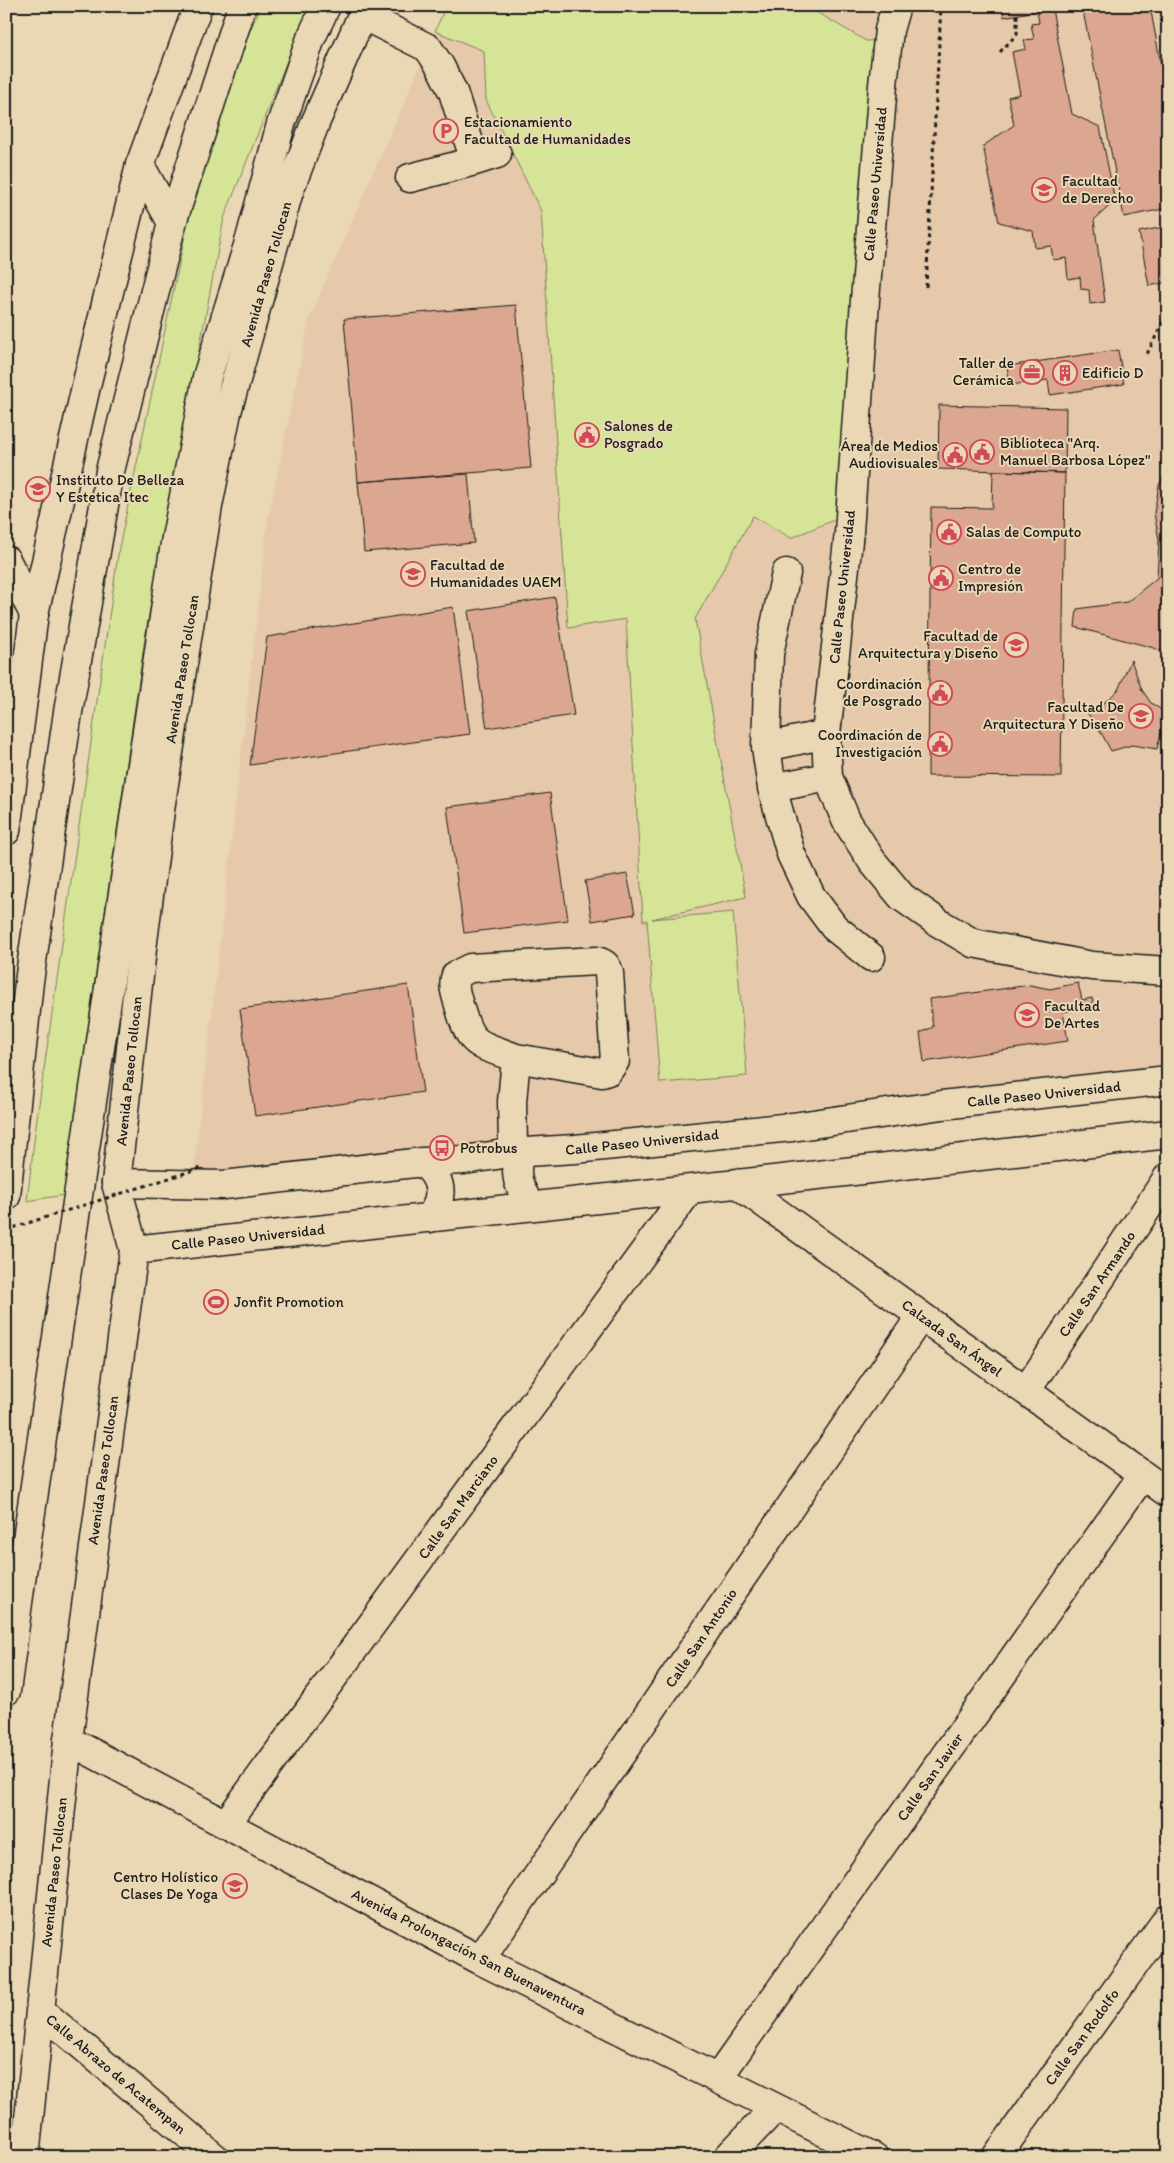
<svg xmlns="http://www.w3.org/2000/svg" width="1174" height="2163" viewBox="0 0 1174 2163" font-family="Itim,sans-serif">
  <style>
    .built { fill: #e6c9aa }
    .green { fill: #d6e497; stroke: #79805a }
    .building { fill: #dba790; stroke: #1c1c1c }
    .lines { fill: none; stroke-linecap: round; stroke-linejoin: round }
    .minor-casing { stroke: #1c1c1c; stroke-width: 31 }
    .major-casing { stroke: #1c1c1c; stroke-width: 31 }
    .highway-casing { stroke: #1c1c1c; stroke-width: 31 }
    .path { stroke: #1c1c1c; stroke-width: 3; stroke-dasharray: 4 4; stroke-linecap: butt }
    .minor { stroke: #ead8b5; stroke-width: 28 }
    .major { stroke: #ead8b5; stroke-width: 28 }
    .highway { stroke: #ead8b5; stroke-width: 28 }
    .path-bridge { stroke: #1c1c1c; stroke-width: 3; stroke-dasharray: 4 4; stroke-linecap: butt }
    .labels { text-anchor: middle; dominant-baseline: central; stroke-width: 4; stroke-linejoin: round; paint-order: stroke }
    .poi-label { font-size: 15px; fill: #1c1c1c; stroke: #ead8b5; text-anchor: start }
    .street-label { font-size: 15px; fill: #1c1c1c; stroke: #ead8b5 }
  </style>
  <rect width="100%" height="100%" fill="#ead8b5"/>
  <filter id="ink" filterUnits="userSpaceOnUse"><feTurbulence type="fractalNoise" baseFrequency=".02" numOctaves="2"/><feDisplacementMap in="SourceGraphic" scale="10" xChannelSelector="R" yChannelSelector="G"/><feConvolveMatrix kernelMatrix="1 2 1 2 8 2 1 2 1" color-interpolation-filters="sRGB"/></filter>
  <g filter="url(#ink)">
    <path class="built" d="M446 6H1168V1064L513 1143 193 1176 268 518 309 319Z"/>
    <path class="green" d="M261 6H309L224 218 146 631 64 1195 27 1201 36 1125 119 548 190 212 246 39Z
      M446 6H806L866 41 888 40 898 77 843 516 791 538 753 516 695 619 746 897 652 919 733 912 747 1076 660 1083 647 920 643 921 626 619 568 628 541 211 486 100 484 51 435 31Z"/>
    <path class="building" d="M1002 6H1062L1004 17Z
      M1082 6H1150L1168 103V208L1124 217Z
      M1052 9 1072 114 1100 127 1115 201 1094 220 1105 302 1090 304 1089 290 1081 289 1080 277 1068 279 1066 258 1053 260 1051 246 1035 248 1033 231 999 222 983 146 1014 125 1008 97 1020 94 1012 52 1026 49 1024 40 1034 39 1031 24 1039 23 1037 11Z
      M1168 226V282L1149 286 1139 232Z
      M516 305 531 468 358 482 344 319Z
      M1118 350 1124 384 1050 395 1048 380 1010 385 1007 366Z
      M939 405 1066 408 1065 473 938 469Z
      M1168 470V654L1154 648 1075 627 1077 609 1127 602 1157 578 1159 540 1154 513 1159 485Z
      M993 471 1065 473 1061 777 928 776 931 507 992 508Z
      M468 474 474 543 364 552 358 482Z
      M555 597 574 715 487 728 468 611Z
      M453 607 470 734 250 765 267 637Z
      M1131 660 1142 690 1151 703 1168 714V724L1161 733 1157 749 1132 745 1111 751 1103 736 1086 711 1105 702 1118 690Z
      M550 793 568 920 464 933 447 807Z
      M627 874 635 914 592 921 585 881Z
      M1078 983 1082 1000 1092 998 1094 1007 1063 1012 1068 1041 924 1062 920 1033 933 1027 929 999 1030 985 1050 989Z
      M408 985 423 1092 255 1116 240 1009Z"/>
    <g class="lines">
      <defs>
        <path id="minor" d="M896 6 889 30 883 85 865 300 849 532 826 734 828 777 846 820 872 861 902 897 939 923 973 943 1092 966 1168 971
          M362 15 428 48 440 66 453 92 475 161 497 154
          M410 178 475 161
          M6 560 34 614
          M786 573 769 654 766 747 772 788 791 854 811 896 834 927 871 957
          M766 747 826 734
          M772 788 828 777
          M510 1153 513 1143 512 1102 516 1058 602 1073 608 1071 615 1061 609 973C607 966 605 963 597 961L470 968 456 975C452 985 456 995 459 1005 471 1048 477 1043 516 1058
          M519 1153C514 1177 518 1184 530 1206
          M423 1162C442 1179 445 1196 430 1218
          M116 1183 224 1185 423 1162 464 1160 510 1153 575 1149 792 1127 942 1105 1168 1080
          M736 1183 1168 1493
          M134 1250 845 1172 1168 1134
          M1026 1391 1168 1177
          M68 1740 480 1960 874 2157
          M226 1824 690 1189
          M480 1960 921 1316
          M41 2011 214 2157
          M718 2078 1142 1476
          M728 2157 775 2108
          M996 2157 1168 1918"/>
        <path id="major" d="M6 831 34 614 87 382 140 165 198 6
          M25 2157 68 1740 134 1250 116 1183 142 949 161 803 208 506 227 412 289 191 316 121 366 6"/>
        <path id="highway" d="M140 165 172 223
          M255 232 289 191
          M6 1196 29 982 68 712 110 471 172 223 242 6
          M6 1691 23 1566 175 543 207 377 250 239 281 124 311 38 326 6"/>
      </defs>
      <use href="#minor" class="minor-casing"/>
      <use href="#major" class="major-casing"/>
      <use href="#highway" class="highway-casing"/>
      <path class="path" d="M1000 52 1017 34V15
        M926 287 941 6
        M1147 354 1168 312"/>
      <use href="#minor" class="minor"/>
      <use href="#major" class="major"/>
      <use href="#highway" class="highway"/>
      <path class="path-bridge" d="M6 1230 201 1168"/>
    </g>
  </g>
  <defs>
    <symbol id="parking-ring" viewBox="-11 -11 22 22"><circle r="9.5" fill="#ead8b5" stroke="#d1495b" stroke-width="1.5"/><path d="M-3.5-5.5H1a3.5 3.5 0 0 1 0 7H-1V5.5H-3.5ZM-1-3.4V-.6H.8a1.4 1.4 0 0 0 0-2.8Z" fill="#d1495b"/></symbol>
    <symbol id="university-ring" viewBox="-11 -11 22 22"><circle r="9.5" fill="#ead8b5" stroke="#d1495b" stroke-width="1.5"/><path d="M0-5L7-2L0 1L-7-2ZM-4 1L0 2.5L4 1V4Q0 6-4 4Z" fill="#d1495b"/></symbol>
    <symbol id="office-ring" viewBox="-11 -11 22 22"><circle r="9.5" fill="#ead8b5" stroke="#d1495b" stroke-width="1.5"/><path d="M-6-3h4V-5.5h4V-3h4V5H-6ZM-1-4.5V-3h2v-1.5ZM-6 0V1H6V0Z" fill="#d1495b"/></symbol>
    <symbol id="building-ring" viewBox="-11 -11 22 22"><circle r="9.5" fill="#ead8b5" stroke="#d1495b" stroke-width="1.5"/><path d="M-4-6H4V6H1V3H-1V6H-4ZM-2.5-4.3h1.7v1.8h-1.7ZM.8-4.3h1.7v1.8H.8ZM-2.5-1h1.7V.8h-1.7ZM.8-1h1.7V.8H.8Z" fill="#d1495b"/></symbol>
    <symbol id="civic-ring" viewBox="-11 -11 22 22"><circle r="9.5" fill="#ead8b5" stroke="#d1495b" stroke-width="1.5"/><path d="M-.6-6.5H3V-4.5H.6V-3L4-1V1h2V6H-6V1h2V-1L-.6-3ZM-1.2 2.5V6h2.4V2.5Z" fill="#d1495b"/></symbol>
    <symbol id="bus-ring" viewBox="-11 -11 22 22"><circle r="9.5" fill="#ead8b5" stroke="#d1495b" stroke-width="1.5"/><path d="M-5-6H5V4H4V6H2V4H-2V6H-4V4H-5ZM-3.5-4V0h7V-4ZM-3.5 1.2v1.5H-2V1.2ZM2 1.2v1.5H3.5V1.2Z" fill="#d1495b"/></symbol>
    <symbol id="stadium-ring" viewBox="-11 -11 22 22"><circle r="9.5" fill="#ead8b5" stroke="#d1495b" stroke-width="1.5"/><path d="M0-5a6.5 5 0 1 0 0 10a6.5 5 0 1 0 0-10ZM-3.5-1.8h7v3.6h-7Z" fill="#d1495b"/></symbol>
    <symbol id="school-ring" viewBox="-11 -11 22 22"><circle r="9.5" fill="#ead8b5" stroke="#d1495b" stroke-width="1.5"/><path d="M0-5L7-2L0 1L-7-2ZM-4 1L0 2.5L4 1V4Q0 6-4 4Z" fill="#d1495b"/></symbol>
  </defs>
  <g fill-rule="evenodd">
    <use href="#parking-ring" x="432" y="117" width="28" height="28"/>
    <use href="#university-ring" x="1030" y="176" width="28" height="28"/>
    <use href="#office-ring" x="1018" y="358" width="28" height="28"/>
    <use href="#building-ring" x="1051" y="359" width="28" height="28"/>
    <use href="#civic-ring" x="573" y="421" width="28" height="28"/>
    <use href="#civic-ring" x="968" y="438" width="28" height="28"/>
    <use href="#civic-ring" x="941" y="441" width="28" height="28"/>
    <use href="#university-ring" x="24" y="475" width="28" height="28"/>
    <use href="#civic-ring" x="935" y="518" width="28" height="28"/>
    <use href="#university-ring" x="399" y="560" width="28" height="28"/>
    <use href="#civic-ring" x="927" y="564" width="28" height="28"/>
    <use href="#university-ring" x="1002" y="631" width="28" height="28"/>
    <use href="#civic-ring" x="926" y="679" width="28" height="28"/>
    <use href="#university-ring" x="1127" y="702" width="28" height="28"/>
    <use href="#civic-ring" x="926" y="730" width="28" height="28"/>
    <use href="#university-ring" x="1013" y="1001" width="28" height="28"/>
    <use href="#bus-ring" x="428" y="1134" width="28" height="28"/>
    <use href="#stadium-ring" x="202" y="1288" width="28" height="28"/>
    <use href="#school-ring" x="221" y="1872" width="28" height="28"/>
  </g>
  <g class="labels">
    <g class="poi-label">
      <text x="464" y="122">Estacionamiento<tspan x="464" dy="17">Facultad de Humanidades</tspan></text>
      <text x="1062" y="181">Facultad<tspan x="1062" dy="17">de Derecho</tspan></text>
      <text x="1014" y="363" text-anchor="end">Taller de<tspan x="1014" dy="17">Cerámica</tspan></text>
      <text x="1082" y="373">Edificio D</text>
      <text x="604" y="426">Salones de<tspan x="604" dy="17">Posgrado</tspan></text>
      <text x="1000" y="443">Biblioteca "Arq.<tspan x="1000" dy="17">Manuel Barbosa López"</tspan></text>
      <text x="938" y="446" text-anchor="end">Área de Medios<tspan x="938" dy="17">Audiovisuales</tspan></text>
      <text x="56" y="480">Instituto De Belleza<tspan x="56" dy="17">Y Estetica Itec</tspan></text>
      <text x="966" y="532">Salas de Computo</text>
      <text x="430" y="565">Facultad de<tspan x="430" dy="17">Humanidades UAEM</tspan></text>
      <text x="958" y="569">Centro de<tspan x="958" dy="17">Impresión</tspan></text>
      <text x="998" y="636" text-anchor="end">Facultad de<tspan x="998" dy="17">Arquitectura y Diseño</tspan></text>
      <text x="922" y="684" text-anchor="end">Coordinación<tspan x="922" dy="17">de Posgrado</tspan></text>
      <text x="1124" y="707" text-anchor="end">Facultad De<tspan x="1124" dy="17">Arquitectura Y Diseño</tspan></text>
      <text x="922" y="735" text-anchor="end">Coordinación de<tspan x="922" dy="17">Investigación</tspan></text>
      <text x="1044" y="1006">Facultad<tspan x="1044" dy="17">De Artes</tspan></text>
      <text x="460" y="1148">Potrobus</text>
      <text x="234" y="1302">Jonfit Promotion</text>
      <text x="218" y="1877" text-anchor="end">Centro Holístico<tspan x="218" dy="17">Clases De Yoga</tspan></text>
    </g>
    <g class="street-label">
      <text transform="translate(875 184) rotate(-85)">Calle Paseo Universidad</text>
      <text transform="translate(266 274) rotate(-74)">Avenida Paseo Tollocan</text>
      <text transform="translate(842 587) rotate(-84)">Calle Paseo Universidad</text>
      <text transform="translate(182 669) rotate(-81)">Avenida Paseo Tollocan</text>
      <text transform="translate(129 1071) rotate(-84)">Avenida Paseo Tollocan</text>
      <text transform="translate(1044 1094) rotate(-6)">Calle Paseo Universidad</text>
      <text transform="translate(642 1142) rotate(-6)">Calle Paseo Universidad</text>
      <text transform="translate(248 1237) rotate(-6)">Calle Paseo Universidad</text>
      <text transform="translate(1097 1284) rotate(-56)">Calle San Armando</text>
      <text transform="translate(952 1338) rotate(36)">Calzada San Ángel</text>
      <text transform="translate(103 1470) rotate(-82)">Avenida Paseo Tollocan</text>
      <text transform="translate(458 1507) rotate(-54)">Calle San Marciano</text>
      <text transform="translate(701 1638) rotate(-56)">Calle San Antonio</text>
      <text transform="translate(930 1777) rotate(-55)">Calle San Javier</text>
      <text transform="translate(54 1872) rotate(-84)">Avenida Paseo Tollocan</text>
      <text transform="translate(469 1952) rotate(27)">Avenida Prolongación San Buenaventura</text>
      <text transform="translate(1082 2037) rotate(-54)">Calle San Rodolfo</text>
      <text transform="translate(116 2074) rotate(40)">Calle Abrazo de Acatempan</text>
    </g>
  </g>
  <rect width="1174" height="2163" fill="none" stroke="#ead8b5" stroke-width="25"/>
  <rect x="12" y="12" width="1149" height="2138" fill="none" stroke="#1c1c1c" stroke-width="2" filter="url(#ink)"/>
</svg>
